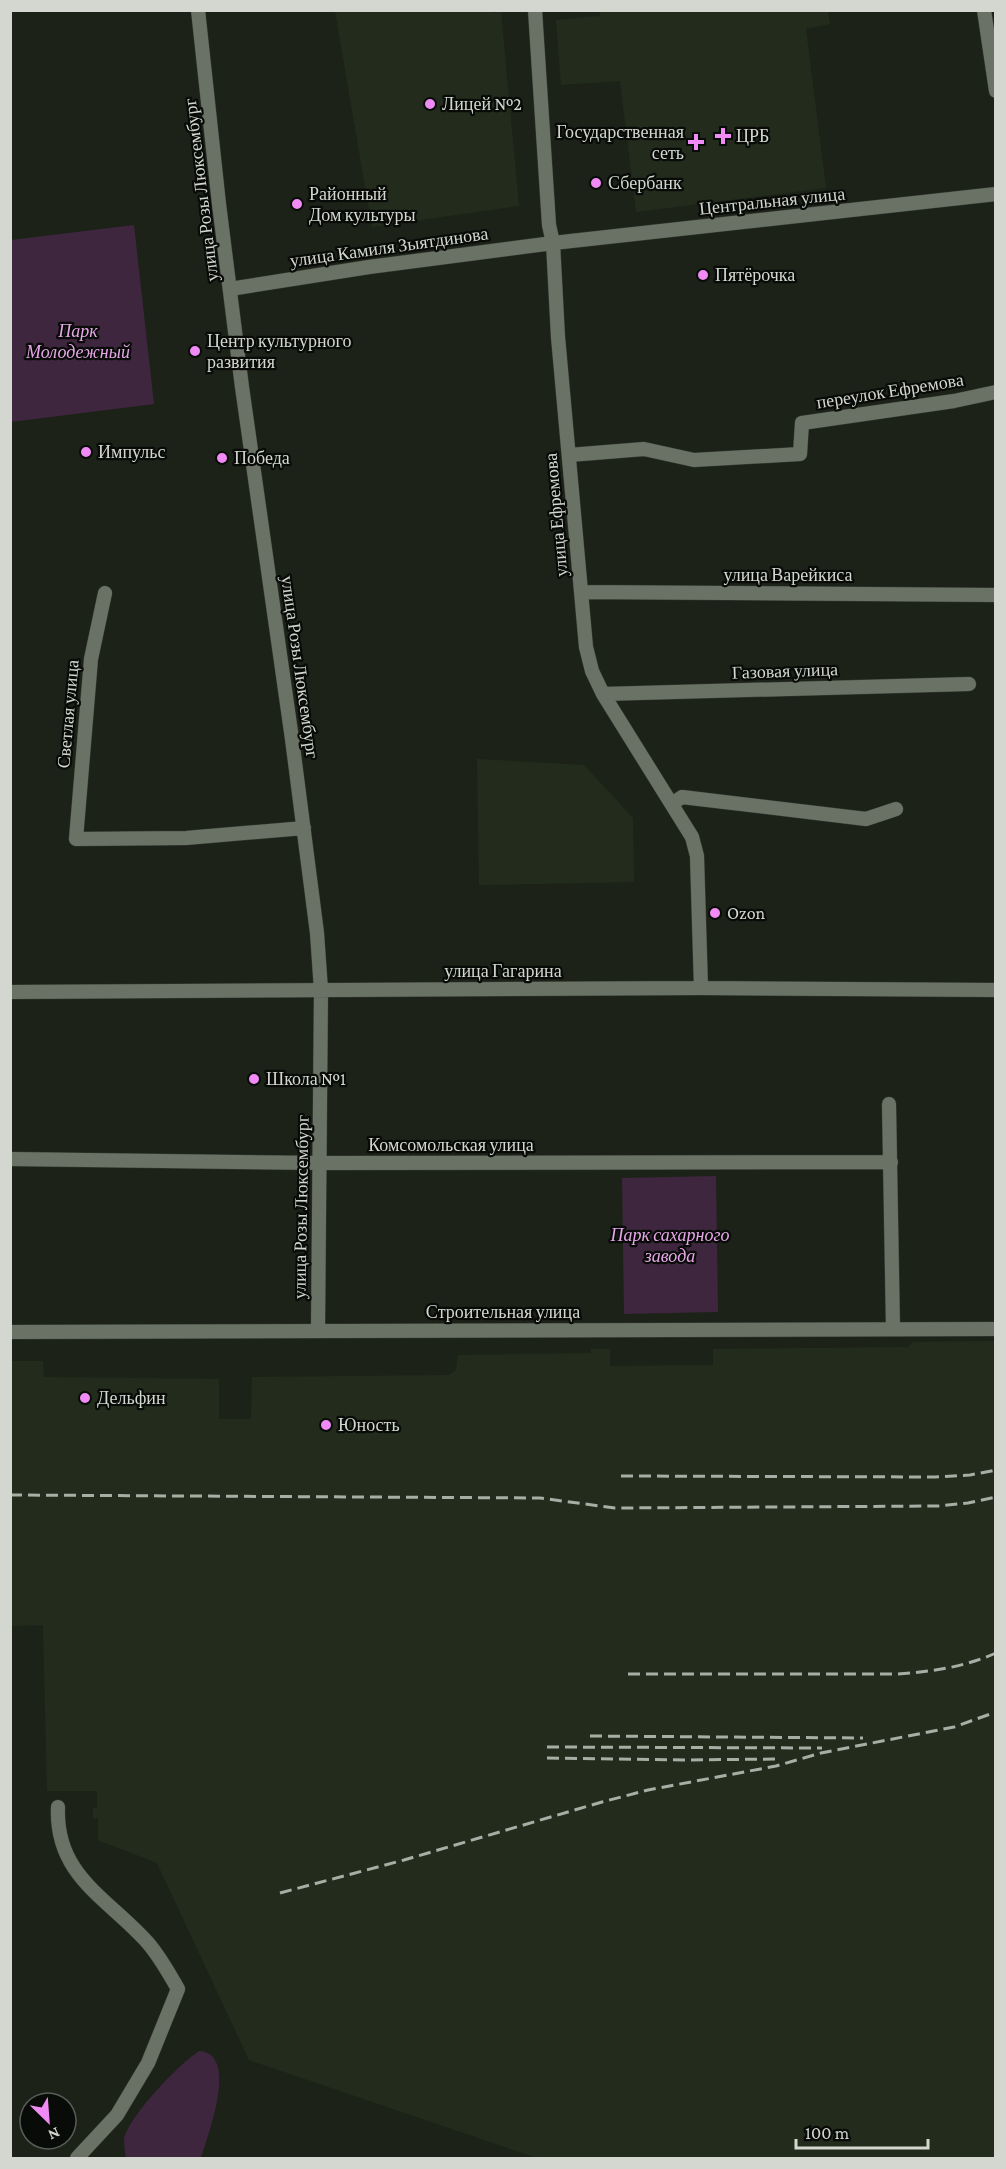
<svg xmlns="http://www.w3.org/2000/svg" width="1006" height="2169" viewBox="0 0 1006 2169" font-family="'Crimson Pro',serif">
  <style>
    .built { fill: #232c1c }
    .green { fill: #3e263f }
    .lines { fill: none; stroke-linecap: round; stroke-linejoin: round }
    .minor-casing { stroke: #383d35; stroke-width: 15 }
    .minor { stroke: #6a7265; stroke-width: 14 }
    .rail { stroke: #a8ada5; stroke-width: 3; stroke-dasharray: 12 6; stroke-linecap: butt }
    .poi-dot { fill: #f08bf5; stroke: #080b07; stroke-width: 2 }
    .labels { text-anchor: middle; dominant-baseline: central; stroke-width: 4.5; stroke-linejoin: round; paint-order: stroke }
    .poi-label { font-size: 18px; fill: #d3d7d0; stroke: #080b07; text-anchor: start }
    .street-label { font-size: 18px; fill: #d3d7d0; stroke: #080b07 }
    .park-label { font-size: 18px; font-style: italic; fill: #e6a6e8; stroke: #080b07 }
  </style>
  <rect width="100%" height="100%" fill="#1c2218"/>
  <path class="built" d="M491 10 492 13 501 12 519 206 372 227 335 11Z
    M600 10 828 11 830 24 806 29 826 188 636 212 620 81 561 85 556 20 600 16Z
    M477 759 584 765 633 818 634 882 479 885Z
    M995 1341V2158H537L249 2060 157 1863 98 1840V1818H93V1808H97V1791H47L43 1625 11 1626V1361H43L44 1377 219 1379V1419H251L252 1377 449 1375 456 1370 458 1355 591 1353V1349H610V1366L713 1365V1349L908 1347 913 1342Z"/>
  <path class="green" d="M134 225 154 404 11 422V240Z
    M716 1176 718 1312 624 1314 622 1178Z
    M199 2051C240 2053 207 2137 201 2158H126C125 2153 124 2146 124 2140 128 2117 179 2064 199 2051Z"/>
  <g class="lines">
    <defs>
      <path id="minor" d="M198 10 219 204 242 387 292 739 317 933 321 990 318 1331
        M535 10 549 225 553 243 558 337 586 647 592 671 603 694 692 837 697 856 701 988
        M984 10 996 91
        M230 289 369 267 553 243 996 194
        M569 455 644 449 694 460 800 454 802 423 954 401 996 392
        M581 592 996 595
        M105 593 91 659 76 839 186 838 304 828
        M603 694 969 684
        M673 803 682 797 866 819 896 809
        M10 992 701 988 996 990
        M889 1104 893 1329
        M10 1159 321 1163 891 1162
        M10 1332 996 1329
        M58 1807C55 1876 108 1898 148 1943 160 1957 169 1973 178 1989L148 2063 117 2115 77 2158"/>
    </defs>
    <use href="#minor" class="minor-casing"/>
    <use href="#minor" class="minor"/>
    <path class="rail" d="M621 1476 935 1477 970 1475 996 1470
      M10 1495 540 1498 615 1508 938 1506 968 1503 996 1497
      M628 1674H896C931 1672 964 1667 996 1653
      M590 1736 863 1738
      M547 1747 822 1748
      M547 1758 684 1760 776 1759
      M280 1893 404 1860 602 1802 648 1790 776 1766 821 1753 954 1727 996 1712"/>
  </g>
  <g class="poi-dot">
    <circle cx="430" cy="104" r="6"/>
    <path d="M720 127h6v6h6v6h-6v6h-6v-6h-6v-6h6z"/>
    <path d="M693 133h6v6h6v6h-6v6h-6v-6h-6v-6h6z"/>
    <circle cx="596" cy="183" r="6"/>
    <circle cx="297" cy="204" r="6"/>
    <circle cx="703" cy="275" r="6"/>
    <circle cx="195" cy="351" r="6"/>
    <circle cx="86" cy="452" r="6"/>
    <circle cx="222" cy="458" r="6"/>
    <circle cx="715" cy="913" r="6"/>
    <circle cx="254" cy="1079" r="6"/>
    <circle cx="85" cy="1398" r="6"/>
    <circle cx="326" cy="1425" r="6"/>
  </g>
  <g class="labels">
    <g class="poi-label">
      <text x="442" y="104">Лицей №2</text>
      <text x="684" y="132" text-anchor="end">Государственная<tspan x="684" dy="21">сеть</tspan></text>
      <text x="736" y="136">ЦРБ</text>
      <text x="608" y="183">Сбербанк</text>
      <text x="309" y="194">Районный<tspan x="309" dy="21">Дом культуры</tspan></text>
      <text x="715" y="275">Пятёрочка</text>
      <text x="207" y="341">Центр культурного<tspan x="207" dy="21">развития</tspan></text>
      <text x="98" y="452">Импульс</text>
      <text x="234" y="458">Победа</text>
      <text x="727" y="913">Ozon</text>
      <text x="266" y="1079">Школа №1</text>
      <text x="97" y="1398">Дельфин</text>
      <text x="338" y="1425">Юность</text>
    </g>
    <g class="street-label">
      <text transform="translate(201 190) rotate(-97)">улица Розы Люксембург</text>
      <text transform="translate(772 201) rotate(-6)">Центральная улица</text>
      <text transform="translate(389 247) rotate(-8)">улица Камиля Зыятдинова</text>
      <text transform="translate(890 391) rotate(-9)">переулок Ефремова</text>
      <text transform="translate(556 515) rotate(-95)">улица Ефремова</text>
      <text x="788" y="575">улица Варейкиса</text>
      <text transform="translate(300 667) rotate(82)">улица Розы Люксембург</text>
      <text transform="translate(785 671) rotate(-2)">Газовая улица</text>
      <text transform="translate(68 714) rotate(-85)">Светлая улица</text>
      <text x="503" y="971">улица Гагарина</text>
      <text x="451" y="1145">Комсомольская улица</text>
      <text transform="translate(301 1207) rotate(-89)">улица Розы Люксембург</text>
      <text x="503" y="1312">Строительная улица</text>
    </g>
    <g class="park-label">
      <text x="78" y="331">Парк<tspan x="78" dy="21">Молодежный</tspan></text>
      <text x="670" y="1235">Парк сахарного<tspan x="670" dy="21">завода</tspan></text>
    </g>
  </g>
  <rect width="1006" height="2169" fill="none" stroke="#d3d7d0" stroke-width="24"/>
  <g transform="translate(48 2121) rotate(155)"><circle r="28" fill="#080b07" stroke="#595d57" stroke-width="1.5"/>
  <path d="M0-4.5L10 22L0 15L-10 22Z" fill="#f08bf5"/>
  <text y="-9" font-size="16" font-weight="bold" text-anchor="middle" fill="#d3d7d0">N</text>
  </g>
  <path d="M796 2139v9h132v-9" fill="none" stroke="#d3d7d0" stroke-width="3"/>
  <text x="805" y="2139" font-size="18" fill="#d3d7d0" stroke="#080b07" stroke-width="4.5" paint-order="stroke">100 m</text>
</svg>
